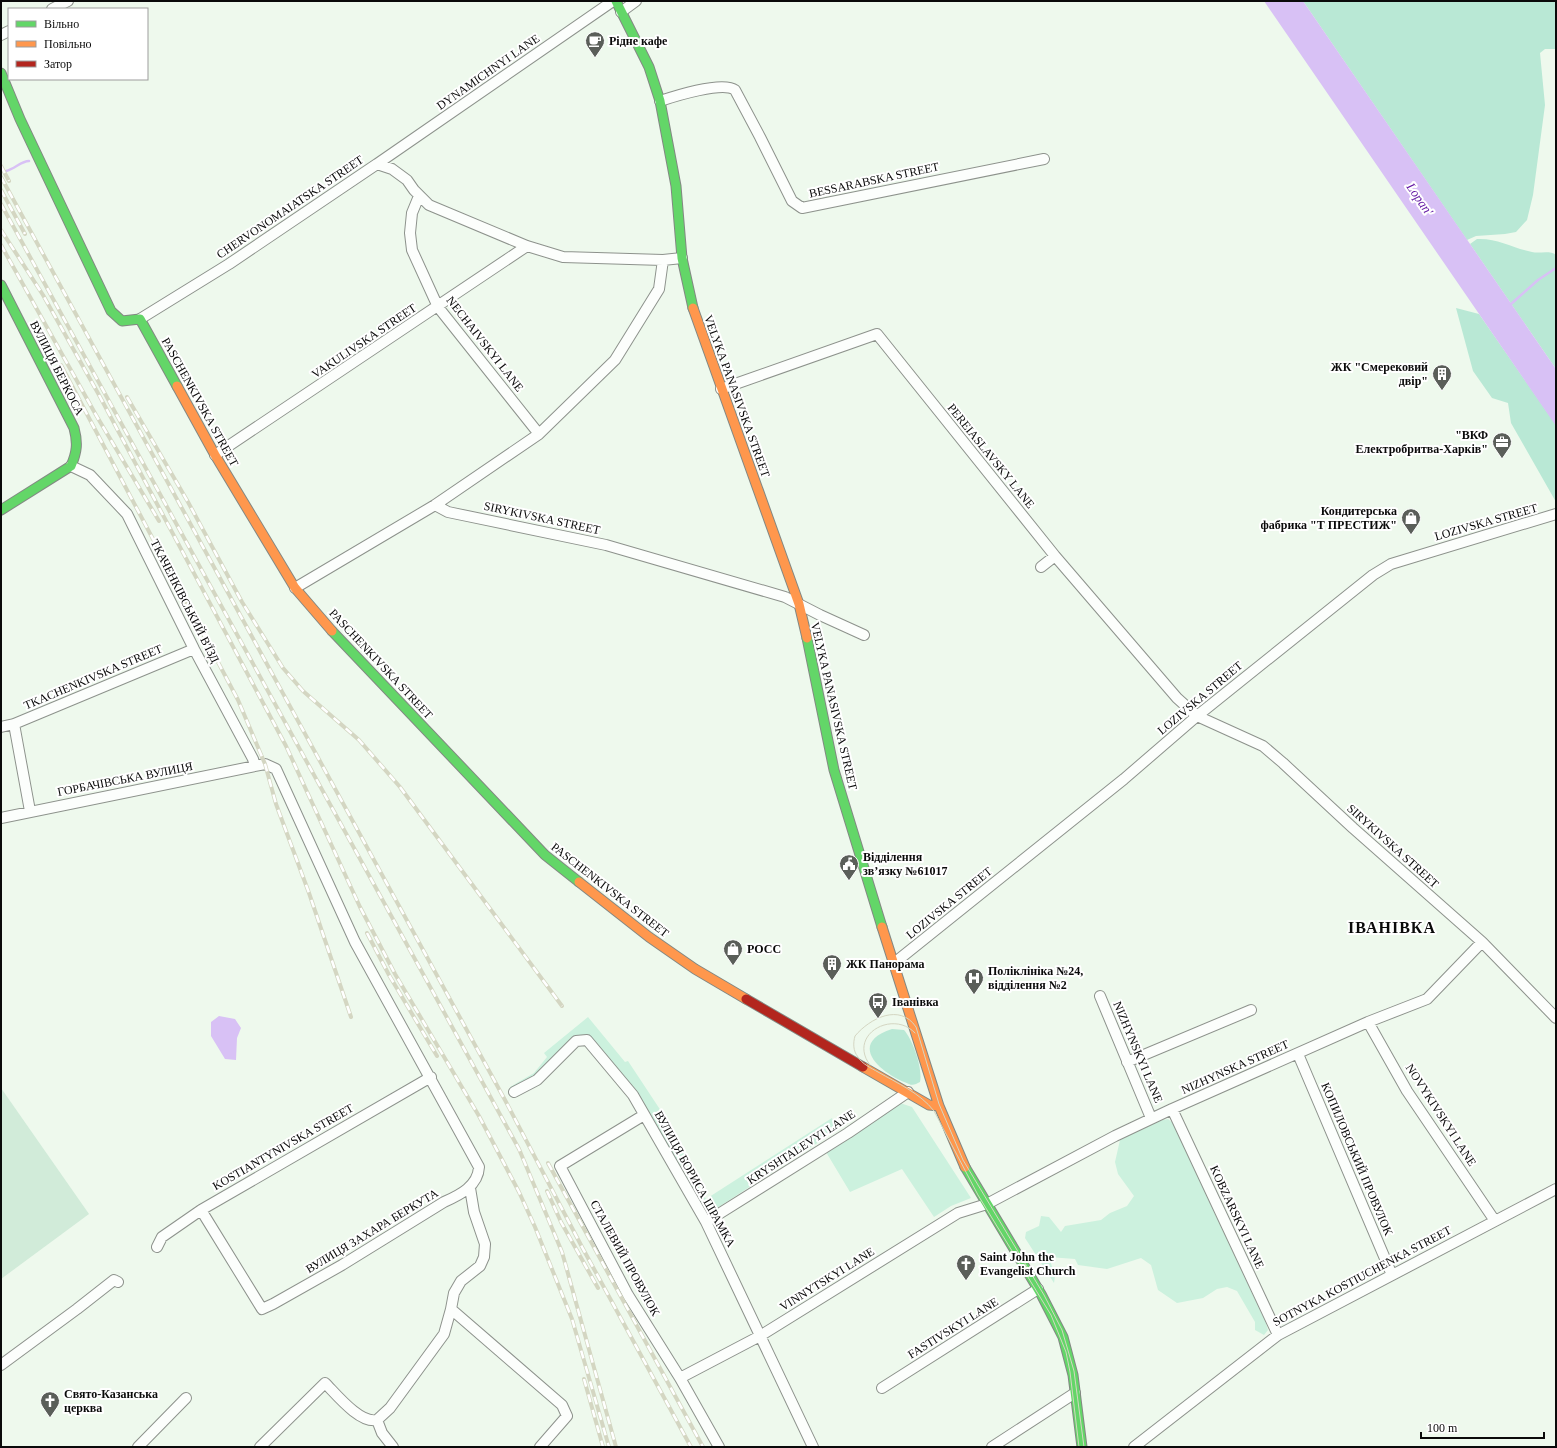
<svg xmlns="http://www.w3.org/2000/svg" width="1557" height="1448" viewBox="0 0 1557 1448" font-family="'Times New Roman',serif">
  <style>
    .green { fill: #ccf1de }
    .forest { fill: #b9e8d5 }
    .cemetery { fill: #d1ebd9 }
    .water { fill: #d8c1f5 }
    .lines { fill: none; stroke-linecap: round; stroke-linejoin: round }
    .stream { stroke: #d8c1f5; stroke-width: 2.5 }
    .street-casing { stroke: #8d928c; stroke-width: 12 }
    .fast-casing { stroke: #838883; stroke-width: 11 }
    .slow-casing { stroke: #838883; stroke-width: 11 }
    .jam-casing { stroke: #838883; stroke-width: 11 }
    .street { stroke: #fcfefc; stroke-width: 10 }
    .fast { stroke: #63d668; stroke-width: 9 }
    .slow { stroke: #ff974d; stroke-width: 9 }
    .jam { stroke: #b3261e; stroke-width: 9 }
    .tram { stroke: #d4d6c2; stroke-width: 1 }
    .rail-casing { stroke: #d4d6c2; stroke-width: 4 }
    .rail { stroke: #fff; stroke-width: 2.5; stroke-dasharray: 8; stroke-linecap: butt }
    .labels { text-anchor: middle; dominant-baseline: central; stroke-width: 4; stroke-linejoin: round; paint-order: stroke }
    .poi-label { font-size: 12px; font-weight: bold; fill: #0a0a0a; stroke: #fff; text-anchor: start }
    .street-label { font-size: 12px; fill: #0a0a0a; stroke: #fff }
    .water-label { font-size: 13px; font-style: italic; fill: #5d0f9f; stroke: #fff }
    .district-label { font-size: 16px; font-weight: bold; letter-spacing: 1px; fill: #0a0a0a; stroke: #fff }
  </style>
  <rect width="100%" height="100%" fill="#eef9ed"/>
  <path class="green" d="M588 1017 625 1062 628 1061 665 1117 687 1156 685 1164 678 1165 649 1112 587 1038 536 1079 512 1091 510 1087 534 1073 547 1057 544 1053Z
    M900 1103 912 1107 971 1198 951 1206 934 1217 902 1169 850 1192 826 1152Z
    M832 1118 835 1126 822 1140 711 1212 703 1209 683 1175 688 1169 706 1199Z
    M1168 1119 1174 1124 1185 1150 1266 1323 1268 1330 1264 1335 1255 1330V1322L1237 1291 1227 1287 1217 1289 1203 1298 1177 1303 1158 1290 1151 1265 1141 1258 1107 1269 1078 1265 1075 1259 1049 1257 1055 1276 1054 1283 1025 1238 1026 1232 1039 1226 1041 1216 1049 1217 1061 1232 1065 1226 1101 1220 1110 1213 1127 1206 1134 1196 1118 1174 1115 1162 1120 1140 1131 1132 1154 1122Z"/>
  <path class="forest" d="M1303 1H1556V49H1545L1540 53 1545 105 1533 195 1527 220 1516 232 1505 234 1476 236 1467 240Z
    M1477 239C1498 238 1512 248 1532 252 1539 254 1550 250 1556 255V369L1470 244Z
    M1456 308 1479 314 1556 425V502L1511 423 1508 403 1492 398 1473 371Z
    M892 1029 904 1030C913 1040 923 1069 920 1082 916 1084 913 1086 909 1084 881 1074 846 1044 892 1029Z"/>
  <path class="cemetery" d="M1 1088 89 1214 1 1279Z"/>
  <path class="water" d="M1264 1H1303L1556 369V426Z
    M219 1016 235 1019 241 1028 237 1038 236 1060 225 1059 211 1036V1022Z"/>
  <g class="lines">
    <path class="stream" d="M6 171C15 169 21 161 29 161
      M1511 304 1538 280 1556 268"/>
    <defs>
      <path id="street" d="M52 9 68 1
        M621 12 636 1
        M1 35 9 31
        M660 101C675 96 723 81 735 90L760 137 792 201 802 208 1044 159
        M377 164 613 1
        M419 196 412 213 410 233 412 250 438 307 539 434
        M140 319 229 264 377 164 392 169 407 180 414 190 429 205 527 246 563 257 663 260 682 258
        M721 389 877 334 1055 556 1177 698 1197 716 1263 746 1283 763 1353 828 1482 942 1556 1018
        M215 455 527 246
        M71 466 90 475 127 514 194 649 253 759 255 766
        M435 505 539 434 615 360 659 289 663 260
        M1041 567 1055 556
        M295 588 435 505 448 512 606 545 785 597 820 615 864 635
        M14 724 30 811
        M1 727 14 724 194 649
        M1 818 265 764 276 769 355 942 479 1167C478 1186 460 1195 444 1202L342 1265 273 1304 262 1309 201 1210
        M893 964 1124 779 1197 716 1373 575 1391 564 1556 514
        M1100 996 1151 1118
        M1368 1022 1407 1091 1495 1221
        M1298 1054 1392 1275
        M1127 1062 1251 1010
        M514 1092 537 1080 576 1041 587 1040 633 1095 706 1222 813 1447
        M1172 1109 1278 1335
        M644 1115 560 1166 628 1295 680 1378 719 1447
        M470 1188 474 1212 485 1244 484 1257 480 1266 461 1281 454 1293 451 1309 562 1405 567 1416 540 1447
        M706 1222 848 1133 908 1092
        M157 1247 162 1237 201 1210 431 1077
        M1 1365 77 1309 114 1280 118 1282
        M680 1378 760 1336 958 1213 987 1204 1115 1136 1172 1109 1368 1022 1427 999 1482 942
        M882 1388 1038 1289
        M377 1420 390 1408 444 1334 451 1309
        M138 1447 186 1398
        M260 1447 325 1383C336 1394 360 1424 377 1420L382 1433 393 1447
        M992 1447 1075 1393
        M1134 1447 1278 1335 1556 1189"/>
      <path id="fast" d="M616 1 649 67 660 101 676 186 682 258 693 308
        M1 73 20 119 111 311 122 321 140 319 177 386
        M1 285 74 428C78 443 77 452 71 466L1 510
        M332 631 545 855 579 882
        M807 638 834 770 882 927
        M965 1167 1041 1294 1063 1337 1073 1375 1082 1447"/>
      <path id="slow" d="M693 308 799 604 807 638
        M177 386 215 455 295 588 332 631
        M579 882 649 937 695 969 746 999
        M882 927 939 1106 965 1167
        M863 1067 929 1105 939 1106"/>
      <path id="jam" d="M746 999 863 1067"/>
    </defs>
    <use href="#street" class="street-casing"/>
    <use href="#fast" class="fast-casing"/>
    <use href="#slow" class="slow-casing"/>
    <use href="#jam" class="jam-casing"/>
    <use href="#street" class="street"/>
    <use href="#fast" class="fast"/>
    <use href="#slow" class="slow"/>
    <use href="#jam" class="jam"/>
    <path class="tram" d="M870 1065C847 1035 893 1009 915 1033
      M1079 1447 1070 1372 1066 1352 1051 1315 978 1195 934 1111C920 1093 897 1083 878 1072 871 1068 862 1064 858 1057 853 1051 853 1043 855 1036 870 1018 900 1003 916 1027L939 1104 963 1160 1044 1295 1062 1330 1074 1371 1084 1447"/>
    <defs>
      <path id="rail" d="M1 166 9 181
        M1 177 505 1100 582 1247 691 1447
        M1 190 25 234
        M1 204 519 1149 562 1252 616 1447
        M1 230 43 295 99 395 286 746 360 907 395 974 479 1116 519 1192 535 1227 572 1319 609 1447
        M1 245 96 415 159 521
        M61 365 238 700 265 764 276 804 309 893 351 1017
        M127 397 188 502 242 602 283 668 303 691 359 740 400 787 562 1006
        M367 933 389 975 437 1056
        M548 1163 703 1447
        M547 1191 561 1222 598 1288
        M584 1379 603 1447"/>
    </defs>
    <use href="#rail" class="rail-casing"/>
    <use href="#rail" class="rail"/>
  </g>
  <defs>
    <symbol id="cafe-pin" viewBox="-11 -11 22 30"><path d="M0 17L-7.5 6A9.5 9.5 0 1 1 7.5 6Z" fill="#5a5e59" stroke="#fff"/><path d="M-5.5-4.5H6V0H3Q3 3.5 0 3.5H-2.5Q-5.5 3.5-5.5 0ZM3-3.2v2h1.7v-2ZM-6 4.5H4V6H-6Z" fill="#fff"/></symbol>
    <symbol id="building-pin" viewBox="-11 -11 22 30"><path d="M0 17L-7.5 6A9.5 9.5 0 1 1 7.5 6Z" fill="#5a5e59" stroke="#fff"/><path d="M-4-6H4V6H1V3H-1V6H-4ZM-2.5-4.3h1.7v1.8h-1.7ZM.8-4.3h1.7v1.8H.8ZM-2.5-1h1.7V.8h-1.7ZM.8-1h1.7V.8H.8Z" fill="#fff"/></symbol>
    <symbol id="office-pin" viewBox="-11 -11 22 30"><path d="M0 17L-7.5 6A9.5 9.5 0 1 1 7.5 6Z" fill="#5a5e59" stroke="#fff"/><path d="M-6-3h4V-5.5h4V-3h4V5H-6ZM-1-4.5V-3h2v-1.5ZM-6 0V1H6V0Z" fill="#fff"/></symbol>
    <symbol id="shop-pin" viewBox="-11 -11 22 30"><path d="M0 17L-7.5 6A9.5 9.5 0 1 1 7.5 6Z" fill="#5a5e59" stroke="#fff"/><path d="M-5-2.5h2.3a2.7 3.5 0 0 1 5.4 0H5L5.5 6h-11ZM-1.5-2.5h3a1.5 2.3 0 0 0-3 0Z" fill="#fff"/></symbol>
    <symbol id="civic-pin" viewBox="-11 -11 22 30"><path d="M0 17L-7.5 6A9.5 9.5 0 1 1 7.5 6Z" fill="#5a5e59" stroke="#fff"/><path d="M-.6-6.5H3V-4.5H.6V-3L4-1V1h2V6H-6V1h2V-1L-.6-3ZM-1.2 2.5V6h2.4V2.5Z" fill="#fff"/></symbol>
    <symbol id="hospital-pin" viewBox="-11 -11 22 30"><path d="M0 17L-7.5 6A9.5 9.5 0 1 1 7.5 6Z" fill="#5a5e59" stroke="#fff"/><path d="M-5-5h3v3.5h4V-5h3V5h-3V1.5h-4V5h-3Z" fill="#fff"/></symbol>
    <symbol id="bus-pin" viewBox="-11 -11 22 30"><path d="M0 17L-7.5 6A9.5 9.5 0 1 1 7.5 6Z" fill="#5a5e59" stroke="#fff"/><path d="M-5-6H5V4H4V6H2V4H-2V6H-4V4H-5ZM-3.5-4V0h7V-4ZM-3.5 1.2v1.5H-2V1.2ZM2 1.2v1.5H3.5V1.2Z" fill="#fff"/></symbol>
    <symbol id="church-pin" viewBox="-11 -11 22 30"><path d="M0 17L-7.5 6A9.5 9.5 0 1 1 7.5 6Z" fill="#5a5e59" stroke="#fff"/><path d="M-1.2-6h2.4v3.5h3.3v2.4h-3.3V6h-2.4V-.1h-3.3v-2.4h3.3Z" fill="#fff"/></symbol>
  </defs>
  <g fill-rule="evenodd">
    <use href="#cafe-pin" x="584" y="30" width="22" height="30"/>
    <use href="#building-pin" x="1431" y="363" width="22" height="30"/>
    <use href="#office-pin" x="1491" y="431" width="22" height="30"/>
    <use href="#shop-pin" x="1400" y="507" width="22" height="30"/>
    <use href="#civic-pin" x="838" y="853" width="22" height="30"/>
    <use href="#shop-pin" x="722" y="938" width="22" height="30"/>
    <use href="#building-pin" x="821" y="953" width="22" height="30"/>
    <use href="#hospital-pin" x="963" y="967" width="22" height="30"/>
    <use href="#bus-pin" x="867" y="991" width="22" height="30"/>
    <use href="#church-pin" x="955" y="1253" width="22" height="30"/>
    <use href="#church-pin" x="39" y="1390" width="22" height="30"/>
  </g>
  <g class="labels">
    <g class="poi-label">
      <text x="609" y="41">Рідне кафе</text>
      <text x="1428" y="367" text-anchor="end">ЖК "Смерековий<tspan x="1428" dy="14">двір"</tspan></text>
      <text x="1488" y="435" text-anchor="end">"ВКФ<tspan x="1488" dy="14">Електробритва-Харків"</tspan></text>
      <text x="1397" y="511" text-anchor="end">Кондитерська<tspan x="1397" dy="14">фабрика "Т ПРЕСТИЖ"</tspan></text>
      <text x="863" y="857">Відділення<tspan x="863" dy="14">зв’язку №61017</tspan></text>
      <text x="747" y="949">РОСС</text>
      <text x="846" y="964">ЖК Панорама</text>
      <text x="988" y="971">Поліклініка №24,<tspan x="988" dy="14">відділення №2</tspan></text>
      <text x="892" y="1002">Іванівка</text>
      <text x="980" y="1257">Saint John the<tspan x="980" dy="14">Evangelist Church</tspan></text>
      <text x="64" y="1394">Свято-Казанська<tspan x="64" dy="14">церква</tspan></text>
    </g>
    <g class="street-label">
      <text transform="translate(488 72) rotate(-35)">DYNAMICHNYI LANE</text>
      <text transform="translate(874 180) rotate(-12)">BESSARABSKA STREET</text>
      <text transform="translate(290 207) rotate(-34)">CHERVONOMAIATSKA STREET</text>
      <text transform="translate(364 341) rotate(-34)">VAKULIVSKA STREET</text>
      <text transform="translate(485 344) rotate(52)">NECHAIVSKYI LANE</text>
      <text transform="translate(57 368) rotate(63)">ВУЛИЦЯ БЕРКОСА</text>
      <text transform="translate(737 396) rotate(70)">VELYKA PANASIVSKA STREET</text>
      <text transform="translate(200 402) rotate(61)">PASCHENKIVSKA STREET</text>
      <text transform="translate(991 456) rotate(51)">PEREIASLAVSKY LANE</text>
      <text transform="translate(542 518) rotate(12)">SIRYKIVSKA STREET</text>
      <text transform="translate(1486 522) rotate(-16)">LOZIVSKA STREET</text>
      <text transform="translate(185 601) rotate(63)">ТКАЧЕНКІВСЬКИЙ В'ЇЗД</text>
      <text transform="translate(381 664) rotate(47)">PASCHENKIVSKA STREET</text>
      <text transform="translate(93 677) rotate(-23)">TKACHENKIVSKA STREET</text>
      <text transform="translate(1200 698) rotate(-40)">LOZIVSKA STREET</text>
      <text transform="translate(834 706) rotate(77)">VELYKA PANASIVSKA STREET</text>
      <text transform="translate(125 779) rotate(-11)">ГОРБАЧІВСЬКА ВУЛИЦЯ</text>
      <text transform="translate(1393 846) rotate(42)">SIRYKIVSKA STREET</text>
      <text transform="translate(610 890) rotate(38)">PASCHENKIVSKA STREET</text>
      <text transform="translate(949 903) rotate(-39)">LOZIVSKA STREET</text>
      <text transform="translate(1138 1052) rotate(67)">NIZHYNSKYI LANE</text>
      <text transform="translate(1235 1067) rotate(-24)">NIZHYNSKA STREET</text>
      <text transform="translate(1441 1115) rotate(57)">NOVYKIVSKYI LANE</text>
      <text transform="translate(283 1147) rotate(-30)">KOSTIANTYNIVSKA STREET</text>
      <text transform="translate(801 1147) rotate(-33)">KRYSHTALEVYI LANE</text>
      <text transform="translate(1357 1159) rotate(67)">КОПИЛОВСЬКИЙ ПРОВУЛОК</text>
      <text transform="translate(695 1179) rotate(61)">ВУЛИЦЯ БОРИСА ШРАМКА</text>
      <text transform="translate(1237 1217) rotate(65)">KOBZARSKYI LANE</text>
      <text transform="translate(372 1231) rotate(-31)">ВУЛИЦЯ ЗАХАРА БЕРКУТА</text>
      <text transform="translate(625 1258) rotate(61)">СТАЛЕВИЙ ПРОВУЛОК</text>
      <text transform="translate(1362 1276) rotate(-28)">SOTNYKA KOSTIUCHENKA STREET</text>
      <text transform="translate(827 1279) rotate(-32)">VINNYTSKYI LANE</text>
      <text transform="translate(953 1328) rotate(-32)">FASTIVSKYI LANE</text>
    </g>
    <g class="water-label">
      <text transform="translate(1420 199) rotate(55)">Lopan'</text>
    </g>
    <g class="district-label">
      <text x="1392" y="927">ІВАНІВКА</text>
    </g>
  </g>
  <rect width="1557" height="1448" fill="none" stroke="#0a0a0a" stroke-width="4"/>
  <rect x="8" y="8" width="140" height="72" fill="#ffffff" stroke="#9d9d9d"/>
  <rect x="16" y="21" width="20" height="6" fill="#63d668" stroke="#9d9d9d"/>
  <text x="44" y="28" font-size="12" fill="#0a0a0a">Вільно</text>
  <rect x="16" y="41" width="20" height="6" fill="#ff974d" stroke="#9d9d9d"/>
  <text x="44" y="48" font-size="12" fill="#0a0a0a">Повільно</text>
  <rect x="16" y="61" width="20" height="6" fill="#b3261e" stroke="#9d9d9d"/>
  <text x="44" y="68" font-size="12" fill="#0a0a0a">Затор</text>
  <path d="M1421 1432v6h123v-6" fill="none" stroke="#0a0a0a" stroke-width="2"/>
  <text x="1427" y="1432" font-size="12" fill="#0a0a0a" stroke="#ffffff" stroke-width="3" paint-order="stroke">100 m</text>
</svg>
